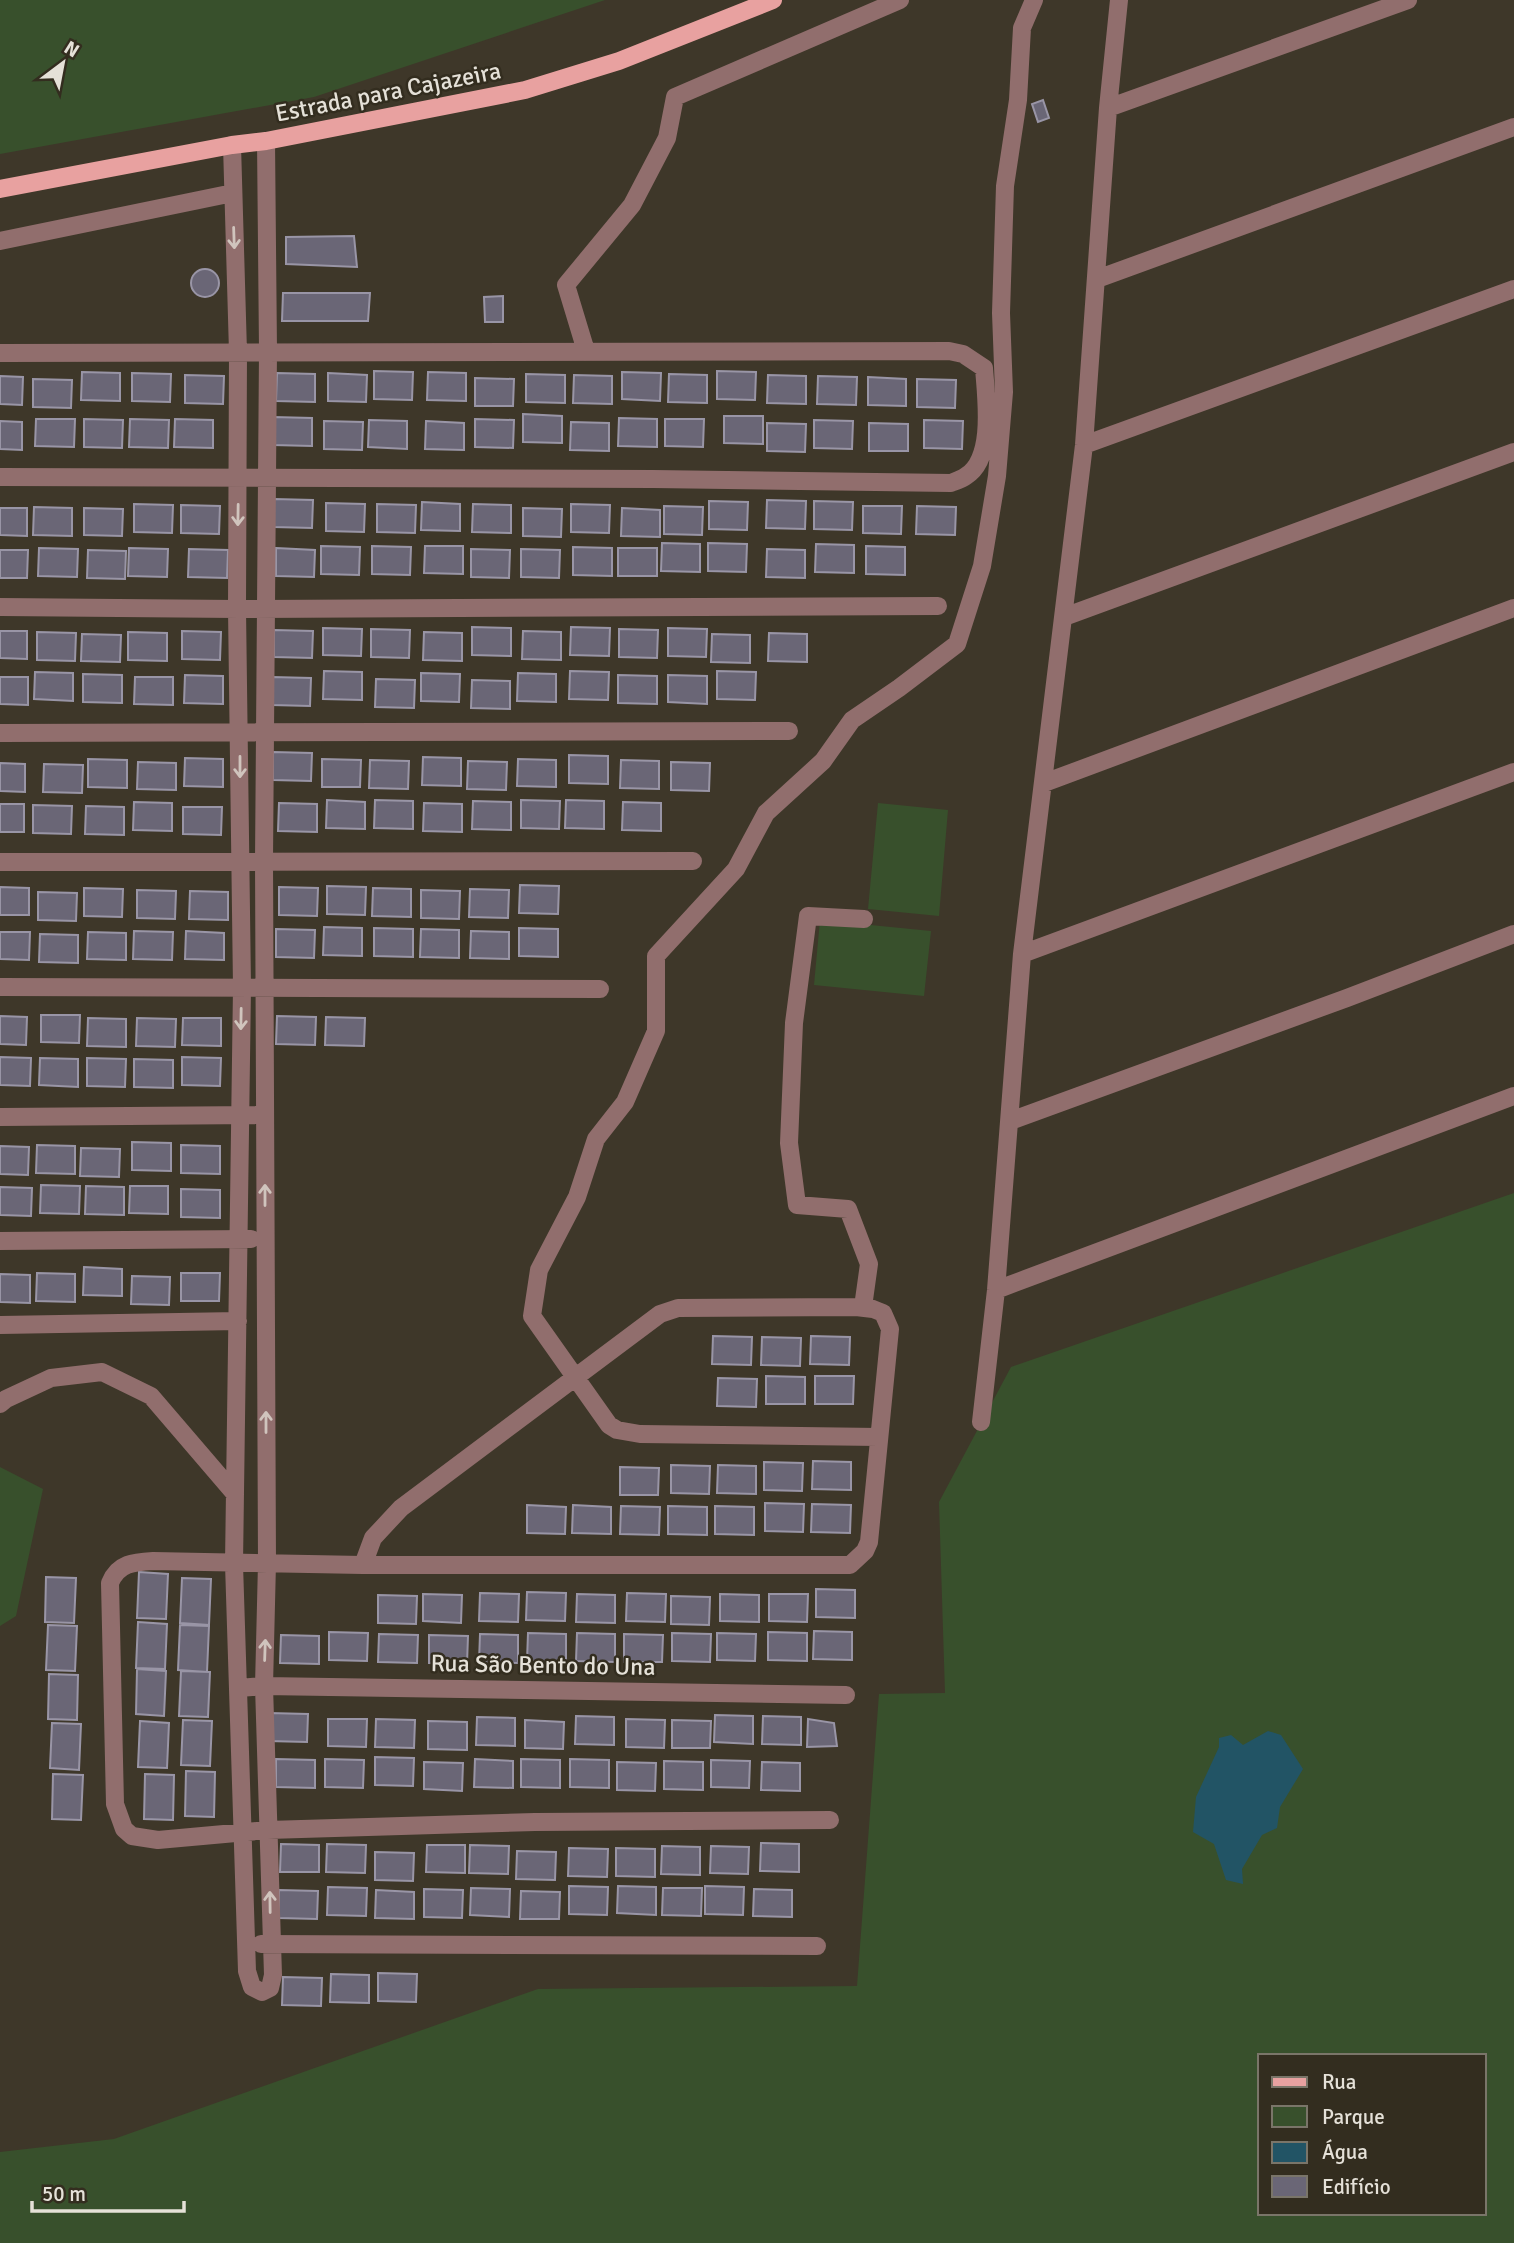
<svg xmlns="http://www.w3.org/2000/svg" width="1514" height="2243" viewBox="0 0 1514 2243" font-family="Signika,sans-serif">
  <style>
    .green { fill: #38502c; fill-rule: evenodd }
    .water { fill: #225465 }
    .building { fill: #6a6676; stroke: #9995a6; stroke-width: 2 }
    .lines { fill: none; stroke-linecap: round; stroke-linejoin: round }
    .minor { stroke: #916e6d; stroke-width: 18 }
    .major { stroke: #e8a1a0; stroke-width: 18 }
    .oneway { stroke: #d0c4bd }
    .labels { text-anchor: middle; dominant-baseline: central; stroke-width: 5; stroke-linejoin: round; paint-order: stroke }
    .street-label { font-size: 24px; fill: #e5e1d8; stroke: #332d1f }
  </style>
  <rect width="100%" height="100%" fill="#3e3729"/>
  <path class="green" d="M0 0H605L314 97 0 154Z
    M878 803 948 810 939 916 868 909Z
    M820 920 931 931 924 996 814 985Z
    M1514 1193V2243H0V2152L114 2139 538 1989 857 1986 879 1694 945 1693 939 1502 1011 1367ZM1260 2056H1484V2213H1260Z
    M0 1467 43 1489 16 1616 0 1626Z"/>
  <path class="water" d="M1268 1731 1281 1735 1303 1769 1280 1807 1277 1828 1262 1835 1242 1869 1243 1884 1226 1880 1214 1844 1193 1832 1196 1797 1219 1747V1738L1231 1735 1243 1745Z"/>
  <path class="building" d="M1043 100 1049 118 1038 122 1032 104Z
    M354 236 357 267 286 264V237Z
    M191 283a14 14 0 1 1 28 0a14 14 0 1 1-28 0Z
    M283 293H370L368 321H282Z
    M503 296V322H485L484 297Z
    M374 371 413 372 412 400 374 399Z
    M717 371 756 372 755 400 717 399Z
    M82 372 120 373V401L81 400Z
    M428 372 466 373V401L427 400Z
    M622 372 661 373 660 401 622 399Z
    M132 373 171 374 170 402 132 401Z
    M277 373 315 374V402L276 401Z
    M328 373 367 375 366 402 328 401Z
    M526 374 565 375V403L526 402Z
    M669 374 707 375V403L668 402Z
    M185 375 224 376 223 404 185 403Z
    M574 375 612 376V404L573 403Z
    M768 375 806 376V404L767 403Z
    M0 376 23 377 22 405 0 404Z
    M818 376 857 377 856 405 817 404Z
    M868 377 906 379V406L868 405Z
    M475 378 514 379 513 406H475Z
    M33 379 72 380 71 408 33 407Z
    M917 379 956 380 955 408 917 407Z
    M523 414 562 416V443L523 442Z
    M724 416H763V444L724 443Z
    M273 417 312 418V446L273 445Z
    M619 418 657 419V447L618 446Z
    M36 419H75L74 447 35 446Z
    M84 419 123 420 122 448 84 447Z
    M130 419 169 420 168 448 129 447Z
    M175 419 213 420V448L174 447Z
    M475 419 514 420 513 448 475 447Z
    M665 419H704L703 447 665 446Z
    M369 420 407 421V449L368 447Z
    M814 420 853 421 852 449 814 448Z
    M924 420 963 421 962 449 924 448Z
    M0 421 22 422V450L0 449Z
    M324 421 363 422 362 450 324 449Z
    M426 421 464 423V450L425 449Z
    M571 422 609 423V451L570 450Z
    M767 423 806 424 805 452 767 451Z
    M869 423 908 424V451H869Z
    M274 499 313 500 312 528 274 527Z
    M767 500 806 501 805 529 766 528Z
    M709 501 748 502 747 530 709 529Z
    M814 501 853 502 852 530 814 529Z
    M422 502 460 504V531L421 530Z
    M326 503 365 504 364 532 326 531Z
    M134 504 173 505 172 533 134 532Z
    M377 504 416 505 415 533 377 532Z
    M473 504 511 505V533L472 532Z
    M571 504 610 505 609 533 571 532Z
    M181 505 220 506 219 534 181 533Z
    M664 506 703 507 702 535 664 534Z
    M863 506H902L901 534 863 533Z
    M917 506 956 507 955 535 916 534Z
    M34 507 72 508V536L33 535Z
    M0 508H27V536L0 535Z
    M84 508 123 509 122 536 84 535Z
    M523 508 562 509 561 537 523 536Z
    M622 508 660 510V537L621 536Z
    M662 543 700 544V572L661 571Z
    M708 543 747 544 746 572 708 571Z
    M816 544 854 545V573L815 572Z
    M321 546 360 547 359 575 321 574Z
    M372 546 411 547 410 575 372 574Z
    M425 546H463V574L424 573Z
    M866 546 905 547V575L866 574Z
    M573 547 612 548V576L573 575Z
    M39 548 78 549 77 577 38 576Z
    M129 548 168 549 167 577 128 576Z
    M276 548 315 550 314 577 276 576Z
    M618 548H657V576H618Z
    M189 549 228 550 227 578 188 577Z
    M471 549 510 550 509 578 471 577Z
    M521 549 560 550 559 578 521 577Z
    M767 549 805 550V578L766 577Z
    M0 550H28L27 578H0Z
    M88 550 126 551 125 579 87 578Z
    M472 627 511 628V656L472 655Z
    M571 627 610 628 609 656 570 655Z
    M323 628 362 629 361 656 323 655Z
    M668 628 707 629 706 657 668 656Z
    M371 629 410 630 409 658 371 657Z
    M619 629 658 630 657 658 619 657Z
    M274 630 313 631 312 658 274 657Z
    M0 631H27V659L0 658Z
    M182 631 221 632 220 660 182 659Z
    M523 631 561 632V660L522 659Z
    M37 632 76 633 75 661 37 660Z
    M128 632 167 633V661L128 660Z
    M424 632 462 633V661L423 660Z
    M769 633 807 634V662L768 661Z
    M82 634 121 635 120 662 81 661Z
    M712 634 750 635V663L711 662Z
    M324 671 362 672V700L323 699Z
    M570 671 609 672 608 700 569 699Z
    M717 671 756 672 755 700 717 699Z
    M35 672 73 673V701L34 699Z
    M421 673 460 674 459 702 421 701Z
    M518 673 556 674V702L517 701Z
    M83 674 122 675V703L83 702Z
    M185 675 223 676V704L184 703Z
    M618 675 657 676V704L618 703Z
    M668 675 707 676V704L668 702Z
    M0 677H28V705L0 704Z
    M135 677H173V705L134 704Z
    M272 677 311 678 310 706 272 705Z
    M376 679 415 680 414 708 375 707Z
    M472 680 510 681V709L471 708Z
    M273 752 312 753 311 781 273 780Z
    M569 755 608 756V784L569 783Z
    M423 757 461 758V786L422 785Z
    M185 758 223 759V787L184 786Z
    M88 759 127 760V788L88 787Z
    M322 759 361 760 360 787H322Z
    M518 759 556 760V787L517 786Z
    M370 760 409 761 408 789 369 788Z
    M621 760 659 761V789L620 788Z
    M468 761 507 762 506 790 467 789Z
    M138 762 176 763V790L137 789Z
    M671 762 710 763 709 791 671 790Z
    M0 763 25 764V792L0 791Z
    M44 764 83 765 82 793 43 792Z
    M327 800 365 802V829L326 828Z
    M375 800 413 801V829L374 828Z
    M521 800 560 801 559 829 521 828Z
    M566 800 604 801V829L565 828Z
    M473 801 511 802V830L472 829Z
    M134 802 172 803V831L133 830Z
    M623 802 661 803V831L622 830Z
    M279 803 317 804V832L278 831Z
    M424 803 462 804V832L423 831Z
    M0 804H24V832H0Z
    M33 805 72 806 71 834 33 833Z
    M86 806 124 807V835L85 834Z
    M183 807H222L221 835 183 834Z
    M520 885 559 886 558 914 519 913Z
    M327 886 366 887 365 915 327 914Z
    M0 887 29 888V915H0Z
    M279 887 318 888 317 916 279 915Z
    M84 888 123 889 122 917 84 916Z
    M373 888 411 889V917L372 916Z
    M470 889 509 890 508 918 469 917Z
    M137 890 176 891 175 919 137 918Z
    M421 890 460 891 459 919 421 918Z
    M190 891 228 892V920L189 919Z
    M38 892 77 893 76 921 38 920Z
    M324 927 362 928V956L323 955Z
    M374 928 413 929V957L374 956Z
    M519 928 558 929V957L519 956Z
    M276 929 315 930 314 958 276 957Z
    M421 929 459 930V958L420 957Z
    M134 931 173 932 172 960 133 959Z
    M186 931 224 933V960L185 959Z
    M471 931 509 932V959L470 958Z
    M0 932H30L29 960 0 959Z
    M88 932 126 933V960L87 959Z
    M40 934 78 935V963L39 962Z
    M41 1015H80L79 1043 41 1042Z
    M0 1016 27 1017 26 1045 0 1044Z
    M277 1016 316 1017 315 1045 276 1044Z
    M326 1017 365 1018 364 1046 325 1045Z
    M88 1018 126 1019V1047L87 1046Z
    M137 1018 176 1019 175 1047 136 1046Z
    M183 1018H221V1046L182 1045Z
    M0 1057 31 1058 30 1086 0 1085Z
    M182 1057 221 1058 220 1086 182 1085Z
    M40 1058 78 1059V1087L39 1085Z
    M87 1058 126 1059 125 1087 87 1086Z
    M134 1059 173 1060V1088L134 1087Z
    M132 1142 171 1143V1171L132 1170Z
    M37 1145 75 1146V1174L36 1173Z
    M181 1145 220 1146V1174L181 1173Z
    M0 1146 29 1147 28 1175 0 1174Z
    M81 1148 120 1149 119 1177 80 1176Z
    M41 1185 80 1186 79 1214 40 1213Z
    M86 1186 124 1187V1215L85 1214Z
    M130 1186H168V1214L129 1213Z
    M0 1187 32 1188 31 1216 0 1215Z
    M181 1189 220 1190V1218L181 1217Z
    M84 1267 122 1269V1296L83 1295Z
    M37 1273 75 1274V1302L36 1301Z
    M181 1273H220L219 1301H181Z
    M0 1274 30 1275V1303L0 1302Z
    M132 1276 170 1277 169 1305 131 1304Z
    M713 1336 752 1337 751 1365 712 1364Z
    M811 1336 850 1337 849 1365 810 1364Z
    M762 1337 801 1338 800 1366 761 1365Z
    M766 1376 805 1377V1404H766Z
    M815 1376H854L853 1404H815Z
    M718 1378 757 1379 756 1407 717 1406Z
    M813 1461 851 1462V1490L812 1489Z
    M764 1462 803 1463 802 1491 764 1490Z
    M671 1465 710 1466 709 1494 671 1493Z
    M718 1465 756 1466V1494L717 1493Z
    M620 1467 659 1468 658 1495H620Z
    M765 1503 804 1504 803 1532 765 1531Z
    M812 1504 851 1505 850 1533 811 1532Z
    M527 1505 566 1507 565 1534 527 1533Z
    M573 1505 611 1507V1534L572 1533Z
    M621 1506 660 1507 659 1535 620 1534Z
    M668 1506 707 1507V1535L668 1534Z
    M715 1506 754 1507V1535L715 1534Z
    M139 1572 168 1574 166 1619 137 1618Z
    M46 1577 76 1578 74 1623 45 1622Z
    M182 1578 211 1579 209 1625 180 1623Z
    M816 1589 855 1590V1618L816 1617Z
    M527 1592 566 1593 565 1621 526 1620Z
    M480 1593 519 1594 518 1622 479 1621Z
    M627 1593 666 1594 665 1622 626 1621Z
    M423 1594 462 1595 461 1623 423 1621Z
    M577 1594 615 1595V1623L576 1622Z
    M720 1594 759 1595V1622L720 1621Z
    M769 1594H808L807 1622 769 1621Z
    M378 1595 417 1596 416 1624 378 1623Z
    M671 1596 710 1597 709 1625 671 1624Z
    M138 1622 167 1624 165 1669 136 1668Z
    M48 1625 77 1626 75 1671 46 1670Z
    M180 1625 209 1626 207 1672 178 1670Z
    M814 1631 852 1632V1660L813 1659Z
    M329 1632 368 1633 367 1661 329 1660Z
    M768 1632 807 1633V1661L768 1660Z
    M528 1633 566 1634V1662L527 1661Z
    M577 1633 615 1634V1662L576 1661Z
    M672 1633 711 1634 710 1662 672 1661Z
    M717 1633 756 1634 755 1661 717 1660Z
    M379 1634 418 1635 417 1663 378 1662Z
    M480 1634 518 1635V1663L479 1662Z
    M624 1634 663 1635 662 1662H624Z
    M281 1635 319 1636V1664L280 1663Z
    M429 1635 468 1636 467 1664 429 1663Z
    M137 1669 166 1671 164 1716 136 1714Z
    M181 1671 210 1672 208 1717 179 1716Z
    M49 1674 78 1675 77 1720 48 1719Z
    M269 1713 308 1714 307 1742 268 1741Z
    M715 1715 753 1716V1744L714 1742Z
    M576 1716 614 1717V1745L575 1744Z
    M763 1716 801 1717V1745L762 1744Z
    M477 1717 515 1718V1746L476 1745Z
    M328 1719H367L366 1747 328 1746Z
    M376 1719 415 1720 414 1748 375 1747Z
    M626 1719 665 1720 664 1748 626 1747Z
    M808 1719 834 1723 837 1746 807 1747Z
    M183 1720 212 1721 210 1766 181 1765Z
    M525 1720 564 1722 563 1749 525 1748Z
    M672 1720 711 1721 710 1748H672Z
    M140 1721 169 1723 167 1768 138 1767Z
    M428 1721 467 1722V1750L428 1749Z
    M52 1723 81 1724 79 1770 50 1768Z
    M375 1757 414 1758 413 1786 375 1785Z
    M276 1759 315 1760V1788L276 1787Z
    M325 1759 364 1760 363 1788 325 1787Z
    M475 1759 513 1761V1788L474 1787Z
    M521 1759 560 1760V1788L521 1787Z
    M570 1759 609 1760V1788L570 1787Z
    M711 1760 750 1761 749 1788 711 1787Z
    M664 1761 703 1762V1790L664 1789Z
    M424 1762 463 1763 462 1791 424 1789Z
    M617 1762 656 1763 655 1791 617 1790Z
    M762 1762 800 1763V1791L761 1790Z
    M186 1771 215 1772 214 1817 185 1816Z
    M53 1774 83 1775 81 1820 52 1819Z
    M145 1774 174 1775 173 1820 144 1819Z
    M761 1843 799 1844V1872L760 1871Z
    M281 1844 319 1845V1872H280Z
    M327 1844 366 1845 365 1873 326 1872Z
    M427 1845H465V1873L426 1872Z
    M470 1845 509 1846 508 1874 469 1873Z
    M662 1846 700 1847V1875L661 1874Z
    M711 1846 749 1847 748 1874 710 1873Z
    M569 1848 608 1849 607 1877 568 1876Z
    M616 1848 655 1849V1877L616 1876Z
    M517 1851 556 1852 555 1880 516 1879Z
    M375 1852 414 1853 413 1881 375 1880Z
    M569 1886 608 1887 607 1915 569 1914Z
    M618 1886 656 1887V1915L617 1913Z
    M705 1886 744 1887 743 1915 705 1914Z
    M328 1887 367 1888 366 1916 327 1915Z
    M471 1888 510 1889 509 1917 470 1915Z
    M663 1888H702L701 1916 662 1915Z
    M424 1889 463 1890 462 1918 424 1917Z
    M754 1889 792 1890V1917L753 1916Z
    M279 1890 318 1891 317 1919 279 1918Z
    M376 1890 414 1892V1919L375 1918Z
    M521 1891 560 1892 559 1919H520Z
    M378 1973 417 1974 416 2002 378 2001Z
    M331 1974 369 1975V2003L330 2002Z
    M283 1977 322 1978 321 2006 282 2005Z"/>
  <g class="lines">
    <path class="minor" d="M1108 108 1408 0
      M232 145 238 352 237 609 242 987 234 1564 247 1971 252 1987 262 1992 270 1988 273 1975 264 1686 267 1563 264 861 268 351 266 141
      M0 241 233 193
      M1097 279 1514 127
      M586 351 566 285 632 205 667 138 675 97 900 0
      M0 353 949 351 963 354 984 368C986 397 995 458 966 476 962 479 956 481 951 483L653 479 0 477
      M1084 445 1514 289
      M0 607 237 609 938 606
      M1064 617 1514 452
      M0 733 789 731
      M1044 783 1514 608
      M0 862 693 861
      M1022 954 1514 772
      M0 987 600 989
      M0 1117 265 1115
      M1010 1121 1347 998 1514 934
      M0 1241 251 1239
      M996 1290 1514 1096
      M863 1307 869 1264 848 1209 797 1205 789 1143 794 1023 808 916 864 919
      M0 1325 238 1321
      M0 1404 6 1399 51 1378 102 1372 151 1396 235 1494
      M981 1422 996 1290 1022 954 1084 445 1108 108 1119 0
      M878 1437 640 1434 617 1430 609 1425 532 1316 539 1270 577 1197 596 1139 625 1102 656 1031V956L736 869 766 813 823 761 852 720 899 688 957 644 982 566 997 476 1004 392 1001 313 1005 186 1018 100 1022 28 1034 0
      M363 1565 373 1538 401 1508 660 1314 678 1308 856 1307 873 1309 883 1313 890 1329 869 1542 865 1551 850 1565H363L153 1561C134 1562 118 1563 110 1583L115 1804 124 1829 132 1836 158 1840 268 1830 535 1822 830 1820
      M239 1688 264 1686 846 1695
      M261 1944 817 1946"/>
    <path class="major" d="M0 189 232 145 266 141 525 90 619 61 773 0"/>
  </g>
  <defs><path id="oneway-shaft" d="M-6 0H5M1.5-3L5.5 0L1.5 3" fill="none" stroke-width="1.6" stroke-linecap="round" stroke-linejoin="round" transform="scale(1.75)"/></defs>
  <g class="oneway">
    <use href="#oneway-shaft" transform="translate(234 238) rotate(88)"/>
    <use href="#oneway-shaft" transform="translate(238 515) rotate(91)"/>
    <use href="#oneway-shaft" transform="translate(240 767) rotate(90)"/>
    <use href="#oneway-shaft" transform="translate(241 1019) rotate(91)"/>
    <use href="#oneway-shaft" transform="translate(265 1195) rotate(-90)"/>
    <use href="#oneway-shaft" transform="translate(266 1422) rotate(-90)"/>
    <use href="#oneway-shaft" transform="translate(265 1650) rotate(-88)"/>
    <use href="#oneway-shaft" transform="translate(270 1902) rotate(-91)"/>
  </g>
  <g class="labels">
    <g class="street-label">
      <text transform="translate(388 92) rotate(-11)">Estrada para Cajazeira</text>
      <text transform="translate(543 1665) rotate(1)">Rua São Bento do Una</text>
    </g>
  </g>
  <rect x="1258" y="2054" width="228" height="161" fill="#332d1f" stroke="#7a7569" stroke-width="2"/>
  <rect x="1272" y="2077" width="35" height="10" fill="#e8a1a0" stroke="#7a7569" stroke-width="2"/>
  <text x="1322" y="2089" font-size="21" fill="#e5e1d8">Rua</text>
  <rect x="1272" y="2106" width="35" height="21" fill="#38502c" stroke="#7a7569" stroke-width="2"/>
  <text x="1322" y="2124" font-size="21" fill="#e5e1d8">Parque</text>
  <rect x="1272" y="2142" width="35" height="21" fill="#225465" stroke="#7a7569" stroke-width="2"/>
  <text x="1322" y="2159" font-size="21" fill="#e5e1d8">Água</text>
  <rect x="1272" y="2176" width="35" height="21" fill="#6a6676" stroke="#7a7569" stroke-width="2"/>
  <text x="1322" y="2194" font-size="21" fill="#e5e1d8">Edifício</text>
  <g transform="translate(63 63) rotate(32)" stroke="#332d1f" stroke-width="5" paint-order="stroke">
  <path d="M0-5L12 26L0 18L-12 26Z" fill="#e5e1d8"/>
  <text y="-10" font-size="19" font-weight="bold" text-anchor="middle" fill="#e5e1d8">N</text>
  </g>
  <path d="M32 2201v10h152v-10" fill="none" stroke="#e5e1d8" stroke-width="3.5"/>
  <text x="42" y="2201" font-size="21" fill="#e5e1d8" stroke="#332d1f" stroke-width="5" paint-order="stroke">50 m</text>
</svg>
